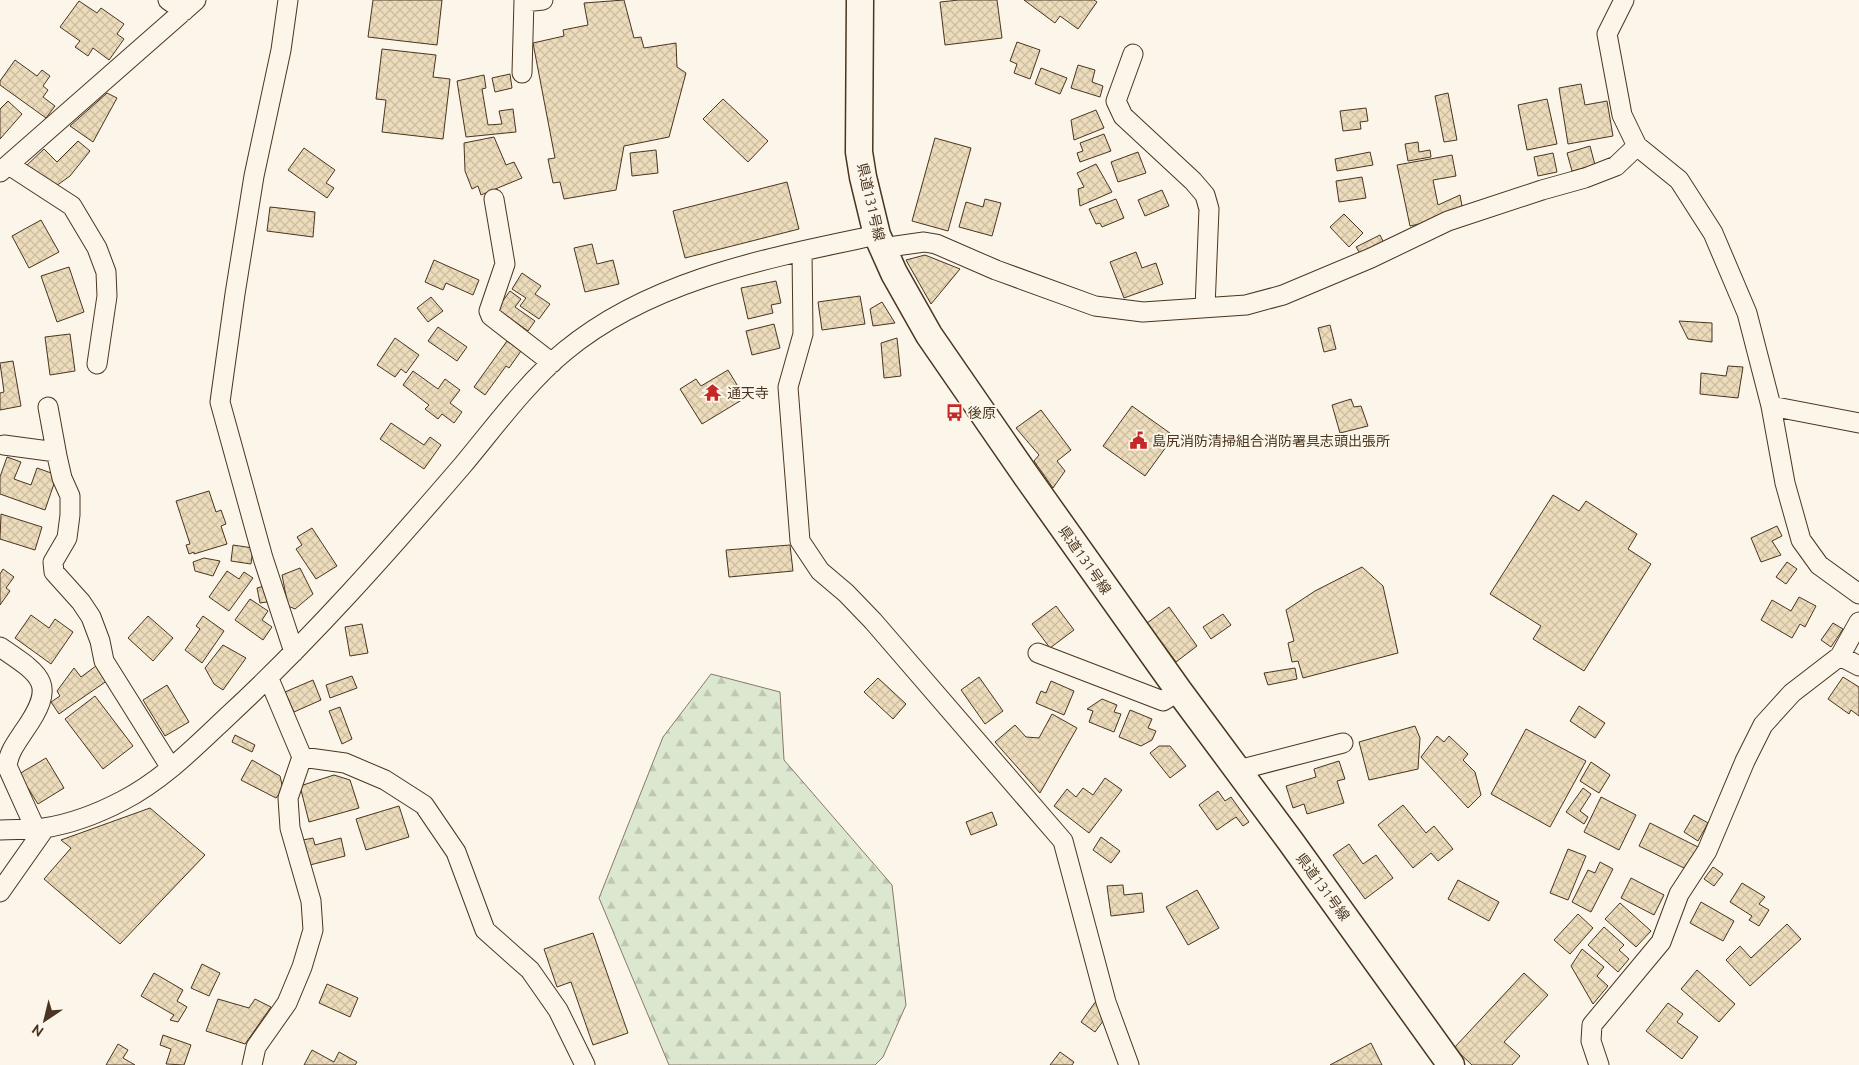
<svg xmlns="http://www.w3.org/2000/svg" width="1859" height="1065" viewBox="0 0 1859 1065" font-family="Ubuntu,'Noto Sans JP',sans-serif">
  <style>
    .forest { fill: url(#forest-firs); stroke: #887966 }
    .building { fill: url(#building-cross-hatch); stroke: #4a3520 }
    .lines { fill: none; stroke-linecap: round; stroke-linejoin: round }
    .street-casing { stroke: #4a3520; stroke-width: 21 }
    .secondary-casing { stroke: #4a3520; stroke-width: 29 }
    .street { stroke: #fbf6e9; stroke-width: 19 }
    .secondary { stroke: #fbf6e9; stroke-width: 26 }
    .labels { text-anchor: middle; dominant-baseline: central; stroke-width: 4; stroke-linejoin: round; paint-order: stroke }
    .street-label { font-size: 14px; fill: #4a3520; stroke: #fbf6e9 }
    .poi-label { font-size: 14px; fill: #4a3520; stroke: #fbf6e9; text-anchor: start }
  </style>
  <defs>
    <pattern id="forest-firs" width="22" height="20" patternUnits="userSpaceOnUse" patternTransform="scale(1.25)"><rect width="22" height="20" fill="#dce7d0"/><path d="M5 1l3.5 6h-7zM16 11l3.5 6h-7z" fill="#bec7b2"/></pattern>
    <pattern id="building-cross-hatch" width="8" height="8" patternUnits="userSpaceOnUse" patternTransform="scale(1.25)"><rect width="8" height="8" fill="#ecdcbc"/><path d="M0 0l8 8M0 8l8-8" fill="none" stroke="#ccbda1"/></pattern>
  </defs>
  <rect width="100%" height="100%" fill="#fbf6e9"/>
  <path class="forest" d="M711 674 780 692 784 760 892 885 906 1005 883 1057 875 1065H669L599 898 663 737Z"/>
  <path class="building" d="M373 0H442L437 45 368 37Z
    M624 0 634 38 641 37 644 48 676 43 677 67 686 73 669 137 624 146 616 190 564 199 560 182 553 183 548 159 555 158 533 43 564 36 563 30 588 25 584 3Z
    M959 0H997L1002 38 945 45 940 2Z
    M1024 0H1094L1097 2 1078 29 1060 16 1055 23Z
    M79 1 97 13 101 8 124 24 117 34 124 39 109 60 93 48 88 56 75 47 80 41 60 27Z
    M1017 42 1040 50 1030 79 1014 73 1017 64 1010 61Z
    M382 49 436 55 433 77 450 79 443 139 382 132 386 100 376 99Z
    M15 60 37 76 42 70 50 76 43 86 48 90 43 97 55 106 46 118 0 85V81Z
    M1078 65 1095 70 1092 82 1103 86 1100 97 1071 88Z
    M1041 68 1067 78 1060 94 1035 84Z
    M510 74 512 88 495 92 492 78Z
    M484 75 486 88 482 89 488 125 502 124 499 111 513 109 516 132 466 137 457 81Z
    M1581 84 1585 105 1607 101 1613 136 1568 144 1559 88Z
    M107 93 117 98 93 142 70 126Z
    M1448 93 1457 140 1444 142 1435 96Z
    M723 99 768 141 748 162 703 119Z
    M1547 99 1557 144 1527 150 1518 105Z
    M8 101 22 114 0 139V109Z
    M1366 108 1368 121 1360 122 1361 129 1343 131 1340 111Z
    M1096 110 1104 128 1074 140 1071 120Z
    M1104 134 1111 151 1080 162 1077 153 1083 151 1080 143Z
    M494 137 506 165 514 162 522 178 481 195 478 186 472 189 465 171 464 143Z
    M935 138 971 148 948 231 912 221Z
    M78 141 90 151 70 176 56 186 26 166 44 149 57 162Z
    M1418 142 1419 152 1430 150 1431 157 1408 161 1405 144Z
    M1590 146 1595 165 1572 171 1567 153Z
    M304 148 335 170 326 183 334 188 327 198 288 170Z
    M656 150 658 173 632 176 630 153Z
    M1138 152 1146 173 1118 182 1111 162Z
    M1370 152 1373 165 1337 171 1335 159Z
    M1553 153 1557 172 1538 176 1534 157Z
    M1452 155 1456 176 1433 180 1438 205 1460 195 1462 206 1433 221 1410 226 1397 165Z
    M1096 164 1112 192 1080 206 1078 189 1084 187 1077 173Z
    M1362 177 1366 198 1339 202 1336 181Z
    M787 182 799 229 685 258 673 211Z
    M1162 190 1169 206 1145 216 1138 200Z
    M985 199 1001 203 992 236 959 227 966 202 983 207Z
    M1116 199 1124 218 1102 227 1100 223 1096 224 1089 209Z
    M270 207 315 212 313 237 267 231Z
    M1344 214 1363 233 1349 247 1330 227Z
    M41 220 59 252 29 268 12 236Z
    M1380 235 1384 243 1361 255 1356 247Z
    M592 244 597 264 613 260 619 284 585 292 574 248Z
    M1136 252 1142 268 1156 263 1163 284 1124 298 1110 262Z
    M925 255 960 269 931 304 906 260Z
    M434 260 479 280 473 295 446 283 443 290 425 282Z
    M69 267 84 312 57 322 41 276Z
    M522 273 541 286 535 294 550 304 539 319 520 306 526 298 512 289Z
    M776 281 781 303 771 305 773 313 748 319 741 288Z
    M510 291 521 299 515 307 535 321 528 331 497 309Z
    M860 296 865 324 822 330 818 302Z
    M431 297 443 311 428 322 417 308Z
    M882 302 895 323 873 326 870 309Z
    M1679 321 1712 323V342L1688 339Z
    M774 324 780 348 752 355 746 331Z
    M1330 325 1336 349 1324 352 1318 328Z
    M438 327 467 347 457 361 428 341Z
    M70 334 75 371 50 375 45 337Z
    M395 338 419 355 406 373 401 369 395 377 377 365Z
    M897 338 901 376 884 378 881 343Z
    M507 341 521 351 509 368 506 366 485 395 474 387Z
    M13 361 21 406 0 410V393L4 392 0 363Z
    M1728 366 1743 367 1738 398 1700 394 1701 373 1726 376Z
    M728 370 745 398 702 424 680 389 696 379 701 386Z
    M413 371 438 389 445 379 460 390 450 403 462 412 454 423 442 414 438 419 425 409 429 405 403 385Z
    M1351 399 1354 407 1361 406 1368 426 1340 433 1332 405Z
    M1132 406 1174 436 1145 476 1103 446Z
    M1041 410 1071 450 1057 461 1065 471 1053 488 1034 461 1039 455 1016 428Z
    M391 423 424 445 430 437 441 445 424 469 380 439Z
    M7 457 21 462 14 479 31 485 37 468 57 475 45 510 0 494V477Z
    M209 491 216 512 221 510 226 524 221 526 227 544 194 554V552L189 554 186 545 190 544 176 501Z
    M1553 495 1579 511 1586 501 1637 534 1628 549 1651 564 1584 671 1533 639 1541 626 1490 594Z
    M1 514 42 527 35 550 0 539Z
    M1777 526 1782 536 1772 541 1781 555 1761 562 1751 538Z
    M312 528 337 566 316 579 296 549 302 545 297 537Z
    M233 545 253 548 251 564 231 561Z
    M790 545 793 571 729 577 726 550Z
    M204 558 220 561 213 576 195 571 193 562Z
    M1787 562 1797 569 1786 584 1776 577Z
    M1362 567 1383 586 1398 653 1303 678 1298 661 1292 662 1288 643 1294 641 1286 610 1315 591Z
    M300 568 313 594 295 609 288 606 282 575Z
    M3 569 14 577 6 588 10 591 0 605V574Z
    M227 571 239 579 244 572 253 578 229 611 209 597Z
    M264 586 267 602 260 603 257 588Z
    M1799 597 1816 606 1805 627 1800 624 1792 638 1761 620 1772 600 1791 611Z
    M250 599 268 611 262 620 272 627 263 640 235 620Z
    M1056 606 1074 630 1050 648 1032 624Z
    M1169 607 1197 646 1176 662 1147 623Z
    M1223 614 1231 625 1211 639 1203 627Z
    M31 615 49 628 55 619 73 632 51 664 15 638Z
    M148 616 173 638 153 661 128 638Z
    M203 616 224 631 202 663 185 650 200 629 196 626Z
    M1833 623 1843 629 1831 647 1821 640Z
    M362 624 368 653 350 656 345 627Z
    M223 645 246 658 223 690 214 684 205 668Z
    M100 663 111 678 59 714 51 702 60 696 57 691 74 668 81 677Z
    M1295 668 1297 679 1268 685 1264 673Z
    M352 676 357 688 330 698 326 685Z
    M979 677 1003 711 985 724 961 690Z
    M1843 677 1859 687V716L1851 710 1849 714 1828 699Z
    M878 678 906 704 893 719 864 692Z
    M313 680 321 700 294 712 285 692Z
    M1051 681 1074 691 1064 715 1036 703 1041 691 1046 693Z
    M167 685 189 722 165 736 143 700Z
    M95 696 133 746 103 769 65 719Z
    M1102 699 1117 705 1114 712 1121 714 1114 732 1089 722 1093 711 1087 709Z
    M1579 706 1605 723 1595 738 1570 721Z
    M340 707 352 739 342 744 329 711Z
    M1130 710 1152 719 1148 728 1156 731 1152 740 1141 746 1119 737Z
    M1052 714 1077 728 1040 793 995 742 1015 725 1026 737 1039 738Z
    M1415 726 1420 738 1418 769 1369 780 1359 742Z
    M1526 729 1586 761 1550 827 1491 794Z
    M235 735 255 745 252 752 232 742Z
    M1437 736 1444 742 1449 736 1468 754 1463 760 1475 772 1481 795 1468 808 1421 757Z
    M1159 746H1170L1186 766 1170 778 1150 753Z
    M46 758 64 788 38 804 19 774Z
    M252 760 280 776 283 789 276 798 241 780Z
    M1339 761 1345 779 1337 781 1344 803 1307 814 1304 804 1293 808 1286 786 1316 777 1314 769Z
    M1591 762 1610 775 1599 793 1580 781Z
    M334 775 350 780 359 808 309 822 300 786Z
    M1105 778 1122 790 1089 833 1054 806 1067 789 1076 797 1083 788 1093 795Z
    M1583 788 1591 794 1580 811 1588 817 1584 824 1566 812Z
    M1218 791 1225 801 1231 797 1249 822 1243 826 1236 817 1217 830 1199 805Z
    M1601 797 1636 815 1619 850 1584 832Z
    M1403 805 1426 833 1434 826 1453 849 1438 861 1431 853 1413 868 1378 825Z
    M399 806 409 837 366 850 356 819Z
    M150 808 205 855 120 944 44 879 71 848 61 840Z
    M992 812 997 825 971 835 966 822Z
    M1694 815 1708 823 1698 841 1684 832Z
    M1650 823 1698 847 1686 869 1639 846Z
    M1101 837 1120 851 1111 863 1093 850Z
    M313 838 315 845 341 838 345 856 310 865 303 840Z
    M1349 844 1363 864 1376 855 1393 878 1365 899 1333 855Z
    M1568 849 1586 856 1568 900 1550 893Z
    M1600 862 1613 869 1591 912 1572 902 1588 870 1595 873Z
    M1713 867 1723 874 1714 886 1704 879Z
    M1631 878 1664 895 1654 915 1621 898Z
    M1458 880 1499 902 1489 921 1448 899Z
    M1742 883 1765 897 1759 904 1769 910 1759 926 1749 920 1752 916 1730 902Z
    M1123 885 1124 895 1142 893 1144 912 1111 916 1107 886Z
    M1197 890 1219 928 1188 945 1166 907Z
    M1701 902 1734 921 1723 941 1690 923Z
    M1620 903 1651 931 1636 947 1605 919Z
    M1578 914 1593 928 1570 954 1554 940Z
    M1787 924 1801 939 1750 986 1726 960 1740 946 1751 958Z
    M1604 927 1624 945 1619 950 1629 959 1618 972 1588 945Z
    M593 933 628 1033 593 1045 571 982 557 987 544 949Z
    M1582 949 1604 967 1597 976 1608 986 1593 1004 1571 966Z
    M202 964 220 973 209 996 191 988Z
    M1697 970 1735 1004 1719 1022 1681 989Z
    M154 973 183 990 177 1001 187 1007 178 1022 170 1020 174 1015 141 996Z
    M1524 973 1548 995 1504 1042 1520 1056 1512 1065H1472L1454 1048Z
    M327 984 358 998 350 1017 319 1003Z
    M218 999 249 1008 255 999 271 1007 245 1044 206 1031Z
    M1096 1001 1103 1021 1095 1032 1081 1022Z
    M1668 1003 1683 1014 1677 1022 1698 1037 1682 1059 1646 1031Z
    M163 1035 191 1045 184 1065 166 1064 171 1049 160 1045Z
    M1371 1043 1382 1065H1330Z
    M118 1044 128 1050 123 1058 135 1065H106Z
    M312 1050 334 1062 339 1052 357 1062 355 1065H304Z
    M1060 1052 1074 1062 1072 1065H1050Z"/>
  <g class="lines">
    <defs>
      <path id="street" d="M168 0 184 11
        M288 0 281 50 254 176 235 294 220 402 263 558 294 652
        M1624 0 1607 34 1622 115 1637 146 1679 180 1713 233 1747 313 1771 406 1785 483 1801 540 1819 565 1859 594
        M524 2 543 0
        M1133 54 1116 101 1123 116 1193 181 1205 195 1209 209 1205 308
        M522 73 524 0
        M9 165 72 206 97 248 106 272 107 296 97 364
        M0 172 196 0
        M494 199 505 264 489 311 491 316 552 363
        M882 248 924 242 936 244 996 270 1095 306 1143 312 1246 305 1283 295 1371 258 1448 221 1542 190 1585 178 1616 166 1637 146
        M802 251 803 334 788 387 800 541 820 571 846 593 873 621 1063 841 1106 1002 1129 1065
        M1771 406 1859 423
        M48 407 57 456 62 478 70 496V515L67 538 53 562 54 572 81 602 91 617 100 641 104 661 171 768
        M4 445 56 452
        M0 647C43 676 57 684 24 731 16 743 9 752 7 766L35 828
        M1038 653 1163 701 1179 691
        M1840 656 1859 666
        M302 757 345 763 385 780 424 805 456 852 485 930 530 970 558 1010 585 1065
        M1237 771 1246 768 1343 743
        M0 830C14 829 30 830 44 828 70 824 99 813 122 801 163 780 196 746 229 715 312 638 388 552 462 466 493 429 528 381 565 351 652 279 769 258 877 235
        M0 892 45 828
        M252 1065 256 1047 287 1003 302 967 313 930 311 901 290 828 288 798 302 757 269 679
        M1599 1065 1591 1041 1592 1025 1661 942 1679 894 1707 851 1745 761 1763 725 1792 693 1840 656 1859 622"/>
      <path id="secondary" d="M860 0 859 152 863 177 877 235 894 273 929 335 1027 477 1179 691 1291 842 1451 1065"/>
    </defs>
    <use href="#street" class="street-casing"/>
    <use href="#secondary" class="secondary-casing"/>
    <use href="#street" class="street"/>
    <use href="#secondary" class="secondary"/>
  </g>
  <defs>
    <symbol id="temple-bare" viewBox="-9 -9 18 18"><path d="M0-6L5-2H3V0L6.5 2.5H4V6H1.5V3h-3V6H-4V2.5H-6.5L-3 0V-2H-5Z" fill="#c62828" stroke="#fbf6e9" stroke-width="2.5" paint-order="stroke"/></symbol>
    <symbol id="bus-bare" viewBox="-9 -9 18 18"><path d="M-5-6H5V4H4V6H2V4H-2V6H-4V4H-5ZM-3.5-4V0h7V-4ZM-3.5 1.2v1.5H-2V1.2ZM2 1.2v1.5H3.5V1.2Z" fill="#c62828" stroke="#fbf6e9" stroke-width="2.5" paint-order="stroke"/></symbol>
    <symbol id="civic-bare" viewBox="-9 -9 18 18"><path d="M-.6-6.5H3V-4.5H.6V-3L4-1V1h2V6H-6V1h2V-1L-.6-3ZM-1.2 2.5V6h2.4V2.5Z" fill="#c62828" stroke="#fbf6e9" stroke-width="2.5" paint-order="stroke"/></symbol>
  </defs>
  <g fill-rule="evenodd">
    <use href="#temple-bare" x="700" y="380" width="25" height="25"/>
    <use href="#bus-bare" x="942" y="400" width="25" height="25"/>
    <use href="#civic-bare" x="1126" y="428" width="25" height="25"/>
  </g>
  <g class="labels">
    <g class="street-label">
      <text transform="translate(871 202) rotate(77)">県道131号線</text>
      <text transform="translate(1085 560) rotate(55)">県道131号線</text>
      <text transform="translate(1323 887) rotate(54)">県道131号線</text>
    </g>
    <g class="poi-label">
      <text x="727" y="393">通天寺</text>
      <text x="968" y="413">後原</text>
      <text x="1152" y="441">島尻消防清掃組合消防署具志頭出張所</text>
    </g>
  </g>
  <g transform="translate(45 1020) rotate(215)" stroke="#fbf6e9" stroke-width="4" paint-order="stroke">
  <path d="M0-4L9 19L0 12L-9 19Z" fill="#4a3520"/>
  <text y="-8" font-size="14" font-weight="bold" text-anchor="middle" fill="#4a3520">N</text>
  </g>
</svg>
